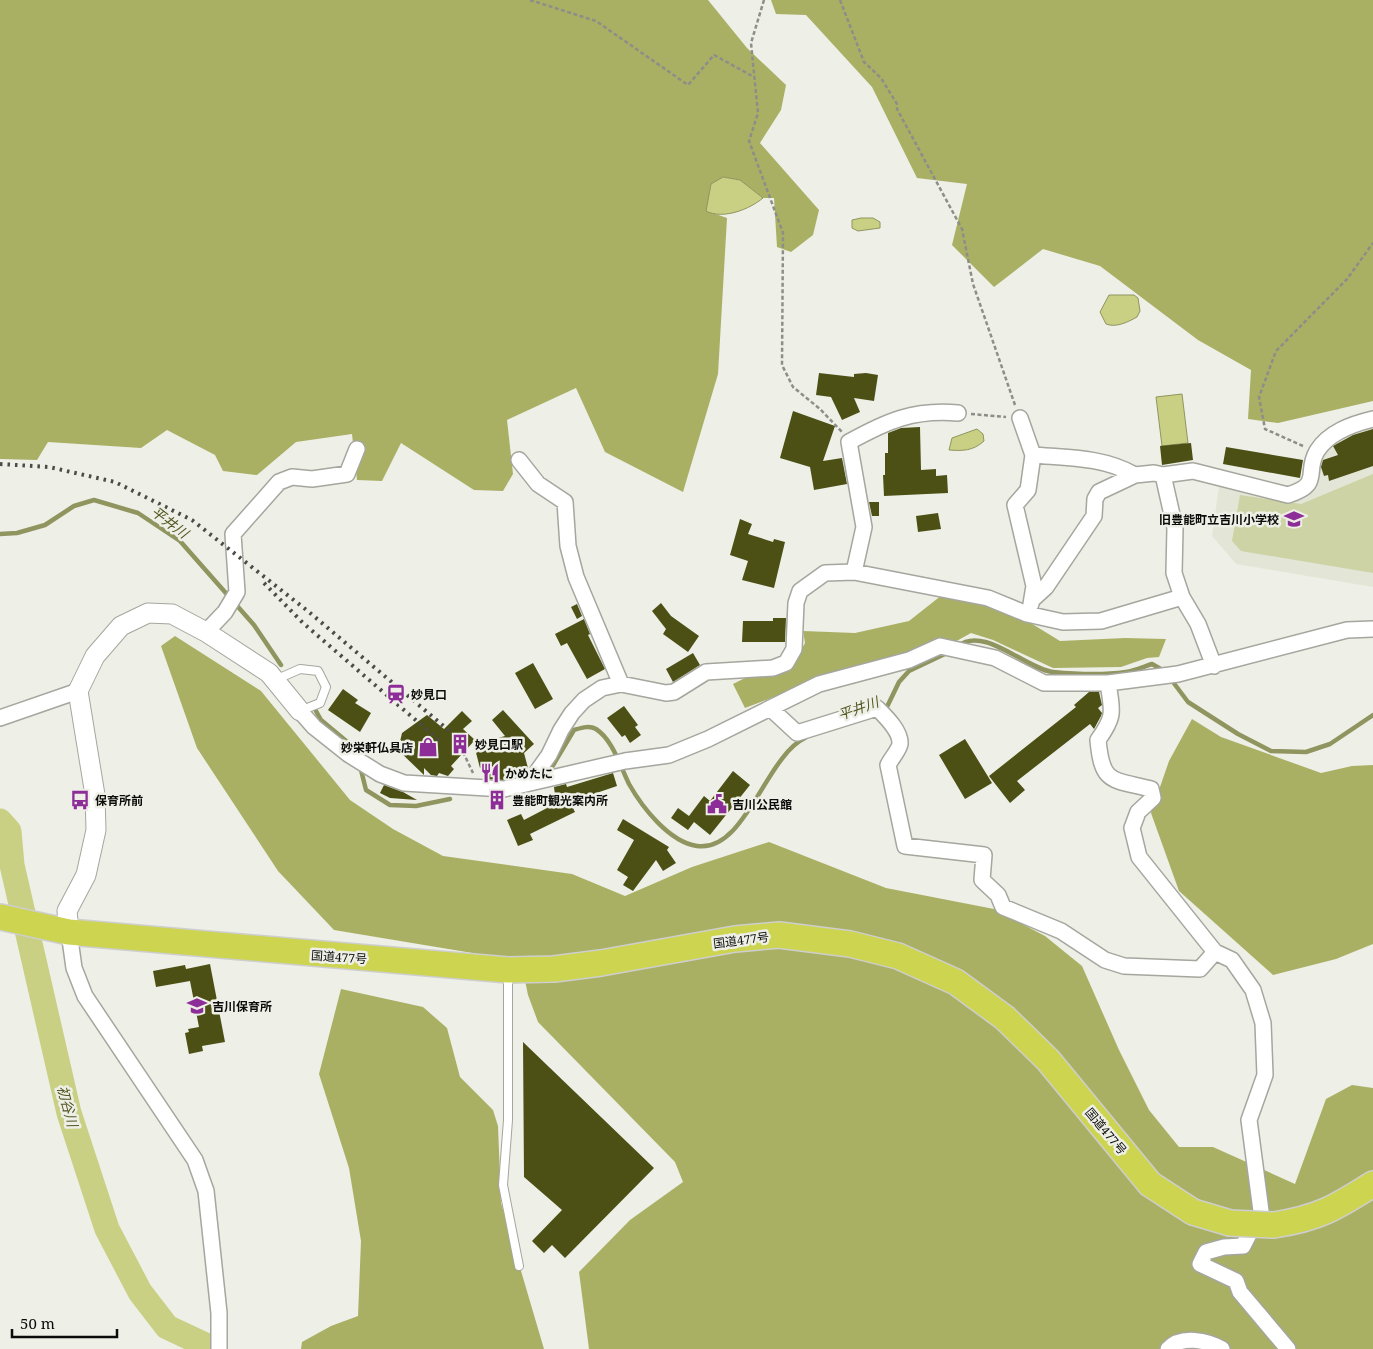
<svg xmlns="http://www.w3.org/2000/svg" width="1373" height="1349" viewBox="0 0 1373 1349" font-family="'Noto Serif','Noto Sans JP',serif">
  <style>
    .built { fill: #e3e6d6 }
    .green { fill: #cdd3a4 }
    .forest { fill: #a9b064 }
    .water { fill: #c9d084; stroke: #90955f }
    .lines { fill: none; stroke-linecap: round; stroke-linejoin: round }
    .stream { stroke: #90955f; stroke-width: 4.5 }
    .river { stroke: #c9d084; stroke-width: 25 }
    .building { fill: #4c5015 }
    .service-casing { stroke: #a5a69e; stroke-width: 10 }
    .minor-casing { stroke: #a5a69e; stroke-width: 18 }
    .tertiary-casing { stroke: #a5a69e; stroke-width: 21 }
    .trunk-casing { stroke: #cecece; stroke-width: 28 }
    .path { stroke: #8d8e88; stroke-width: 2.5; stroke-dasharray: 4 2.5; stroke-linecap: butt }
    .service { stroke: #fff; stroke-width: 8 }
    .minor { stroke: #fff; stroke-width: 15 }
    .tertiary { stroke: #fff; stroke-width: 19 }
    .trunk { stroke: #ccd450; stroke-width: 25 }
    .rail { stroke: #4b4b47; stroke-width: 4; stroke-dasharray: 2.5 5; stroke-linecap: butt }
    .trunk-bridge-casing { stroke: #cecece; stroke-width: 28; stroke-linecap: butt }
    .trunk-bridge { stroke: #ccd450; stroke-width: 25 }
    .labels { text-anchor: middle; dominant-baseline: central; stroke-width: 5; stroke-linejoin: round; paint-order: stroke }
    .poi-label { font-size: 12px; font-weight: bold; fill: #0b0b09; stroke: #eeefe7; text-anchor: start }
    .street-label { font-size: 12px; fill: #0b0b09; stroke: #eeefe7 }
    .water-label { font-size: 14px; font-style: italic; fill: #545821; stroke: #eeefe7 }
  </style>
  <rect width="100%" height="100%" fill="#eeefe7"/>
  <path class="built" d="M1373 424V587L1236 564 1212 536 1219 486 1287 502 1329 441Z"/>
  <path class="green" d="M1373 474V573L1241 551 1232 541 1240 495 1301 504Z"/>
  <path class="forest" d="M0 0H708L747 48 786 85 781 110 760 143 819 210 813 235 791 252 777 247 774 198H763L740 180 723 177 707 211 727 218 718 374 683 492 605 452 576 388 507 420 513 474 503 491 474 490 401 443 382 481 357 480 352 434 296 442 257 475 223 471 215 455 167 430 141 448 48 442 37 460 0 459Z
    M771 0H1373V401L1278 423 1248 419 1251 370 1198 340 1100 266 1043 249 994 287 952 245 967 184 917 178 872 87 806 15 776 14Z
    M942 595 976 600 1029 622 1060 641 1125 638 1166 639 1159 657 1147 658 1121 667 1053 668 993 640 971 633 953 643 941 642 873 662 871 665 826 677 745 708 733 684 755 673 790 671 805 643 803 631 855 633 909 621Z
    M175 636 261 691 350 800 393 829 443 856 572 874 625 896 692 867 769 842 886 888 994 909 1045 936 1082 966 1119 1050 1149 1110 1179 1147H1213L1295 1184 1326 1099 1352 1085 1373 1088V1349H589L579 1272 630 1220 683 1182 675 1162 538 1022 528 995 521 961 334 930 278 871 197 748 161 646Z
    M1192 719 1221 737 1321 773 1352 766 1373 765V944L1336 959 1273 975 1179 891 1151 813 1169 761Z
    M341 989 423 1007 447 1028 460 1077 493 1110 498 1126 501 1203 544 1349H301L302 1342 331 1326 358 1316 361 1241 349 1168 319 1074Z"/>
  <path class="water" d="M723 177 740 180 763 198C750 209 723 220 706 211L711 184Z
    M861 218H873L880 222V228L858 231 852 228V220Z
    M1109 295H1134L1138 298 1140 311 1137 317C1128 322 1116 328 1106 324L1100 312Z
    M1182 394 1188 443 1162 446 1156 397Z
    M977 429 983 434 984 441C973 451 963 451 949 450L952 438Z"/>
  <g class="lines">
    <path class="stream" d="M0 534 17 533 45 525 74 506 94 500 138 513 180 541 254 625 281 665
      M958 646C984 625 1026 669 1053 672 1074 674 1105 675 1126 672 1134 671 1143 667 1152 664L1166 672
      M1170 678 1188 702 1238 734 1271 751 1306 752 1330 744 1373 715
      M316 711 321 720 357 750 358 756
      M885 711 899 682 909 671 949 652
      M360 766 366 790 390 805 416 806 450 799
      M552 767 574 730C581 728 589 725 596 729 613 740 620 766 629 784 642 807 669 842 697 846 745 853 766 756 805 738"/>
    <path class="river" d="M0 821 9 831 12 865 69 1113 107 1229 140 1292 167 1327 214 1349"/>
  </g>
  <path class="building" d="M819 373 854 377V374L866 373 878 375 874 401 854 398 860 412 842 420 831 397 816 395Z
    M793 411 835 426 823 461 842 458 847 484 814 490 810 467 780 458Z
    M920 427 921 470 936 469V476L947 475 948 493 884 496 883 475H885V453H888V433L901 428Z
    M1373 429V466L1329 481 1328 475 1324 476 1321 467 1323 460 1338 455 1333 446 1353 435Z
    M1191 443 1193 460 1162 465 1160 446Z
    M1226 447 1303 460 1300 478 1223 464Z
    M869 502H879V516H872Z
    M938 513 941 529 918 532 916 516Z
    M740 519 752 524 748 534 773 542 774 539 785 542 774 588 742 580 748 561 730 555Z
    M661 603 671 616 699 636 688 652 663 634 666 629 652 611Z
    M577 604 582 616 577 619 571 607Z
    M773 618H786L785 642H742L743 621H773Z
    M584 619 590 634 588 635 605 669 587 679 567 643 561 646 555 634Z
    M693 653 700 665 673 682 666 669Z
    M533 663 553 699 535 709 515 673Z
    M343 689 358 700 355 703 371 713 360 732 328 710Z
    M1089 692H1099L1101 701 1102 705 1098 708 1102 713 1101 716 1094 729 1090 724 1017 781 1025 790 1010 803 989 776 1076 707 1074 705Z
    M624 706 638 725 635 727 641 735 630 743 625 735 622 737 607 718Z
    M503 710 534 744 524 753 528 768 524 773 503 780 487 779 484 767 480 768 474 745 505 736 492 720Z
    M462 711 472 721 463 729 475 740 451 766 454 769 448 776 439 773 437 776 431 775 424 768V775L398 750 402 733 427 715 444 729Z
    M965 739 992 783 965 799 939 755Z
    M733 771 750 785 710 835 694 822 688 830 671 818 678 808 689 816 704 796 710 801Z
    M613 773 617 786 570 802 575 812 530 834 533 840 518 846 507 820 521 814 524 820 547 808 543 801 555 795 554 787 566 784 567 787Z
    M384 785 403 792 417 800 390 798 380 793Z
    M491 798H503V806H491Z
    M623 819 669 847 667 850 676 863 663 871 656 860 633 891 623 885 628 877 617 870 634 840 617 830Z
    M210 964 225 1042 202 1046 203 1051 189 1054 185 1033 189 1032 188 1029 199 1027 190 981 156 987 153 971 185 965 186 969Z
    M523 1042 654 1168 565 1258 552 1245 544 1253 532 1241 562 1210 524 1177Z"/>
  <g class="lines">
    <defs>
      <path id="service" d="M275 680 300 669 318 671 326 687 320 703 300 711
        M508 974V1120L503 1185 519 1266"/>
      <path id="minor" d="M1020 418 1033 455C1069 458 1103 457 1135 475
        M519 460 538 484 565 502 568 546 576 577 621 684
        M1163 475 1175 528 1174 573 1182 597 1198 624 1214 666
        M854 572 864 527 849 442C887 421 914 409 958 413
        M1034 598 1046 587 1094 516 1095 499 1099 492 1135 475 1154 473 1163 475 1193 471 1288 495C1323 484 1304 473 1317 451 1329 432 1352 424 1373 419
        M1031 604 1034 586 1015 505 1028 490 1033 455
        M206 632 225 612 237 592 233 534 279 482 292 477 312 479 347 474 357 449
        M1108 683C1112 711 1116 715 1098 740 1102 784 1111 779 1151 789L1153 798 1138 812 1132 828 1139 857 1215 952 1232 960 1253 990 1263 1023 1265 1075 1249 1120 1261 1211 1243 1246 1224 1247 1206 1252 1200 1264 1236 1281 1240 1292 1288 1349
        M770 708 797 733 877 708C885 716 901 731 900 744 899 750 891 759 888 765L905 846 984 855 982 880 998 895 1003 907 1061 931 1105 960 1124 966 1200 969 1215 952
        M300 711 314 727 348 754 380 774 404 783 504 789 625 761 669 755 708 739 819 684 909 660 940 646 995 658 1044 683H1108L1178 674 1347 630 1373 629
        M0 718 78 691
        M529 783 549 755 561 730 572 713 584 700 602 688 621 684 666 693 674 692 706 672 773 668 786 663 794 649 796 603 800 591 825 573 854 572 988 598 1027 614 1063 622 1101 621 1182 597
        M69 932 74 968 85 996 195 1160 206 1191 219 1313V1349
        M1168 1349C1181 1335 1207 1340 1222 1349"/>
      <path id="tertiary" d="M69 932 67 911 86 875 96 830 95 795 78 691 95 656 121 626 148 613 172 614 206 632 269 673 300 711"/>
      <path id="trunk" d="M0 917 69 932 508 970 554 969 601 963 735 939 779 935 850 944 898 956 956 982 1005 1018 1048 1060 1150 1184 1193 1212
        M1274 1225C1319 1218 1335 1208 1373 1184"/>
    </defs>
    <use href="#service" class="service-casing"/>
    <use href="#minor" class="minor-casing"/>
    <use href="#tertiary" class="tertiary-casing"/>
    <use href="#trunk" class="trunk-casing"/>
    <path class="path" d="M530 0 596 21 688 85 714 55 754 77
      M764 0 751 43 758 113 749 141 783 233 782 365 793 387 820 409 842 432
      M840 0 864 62 881 78 897 104V109L962 229 973 284 1015 405
      M971 414 1006 417
      M1303 446 1265 429 1259 397 1276 351 1347 279 1373 243
      M463 752 473 773"/>
    <use href="#service" class="service"/>
    <use href="#minor" class="minor"/>
    <use href="#tertiary" class="tertiary"/>
    <use href="#trunk" class="trunk"/>
    <path class="rail" d="M0 464 49 467 115 482 192 520 309 612 453 734
      M264 583 303 623 440 741"/>
    <defs>
      <path id="trunk-bridge" d="M1193 1212 1230 1223 1274 1225"/>
    </defs>
    <use href="#trunk-bridge" class="trunk-bridge-casing"/>
    <use href="#trunk-bridge" class="trunk-bridge"/>
  </g>
  <defs>
    <symbol id="school-bare" viewBox="-9 -9 18 18"><path d="M0-5L7-2L0 1L-7-2ZM-4 1L0 2.5L4 1V4Q0 6-4 4Z" fill="#8d2e98" stroke="#eeefe7" stroke-width="2.5" paint-order="stroke"/></symbol>
    <symbol id="station-bare" viewBox="-9 -9 18 18"><path d="M-3-6H3Q5-6 5-4V2Q5 4 3 4L4.5 6H3L1.5 4h-3L-3 6H-4.5L-3 4Q-5 4-5 2V-4Q-5-6-3-6ZM-3.5-4v3h7v-3ZM-3.5 1v1.5H-2V1ZM2 1v1.5H3.5V1Z" fill="#8d2e98" stroke="#eeefe7" stroke-width="2.5" paint-order="stroke"/></symbol>
    <symbol id="building-bare" viewBox="-9 -9 18 18"><path d="M-4-6H4V6H1V3H-1V6H-4ZM-2.5-4.3h1.7v1.8h-1.7ZM.8-4.3h1.7v1.8H.8ZM-2.5-1h1.7V.8h-1.7ZM.8-1h1.7V.8H.8Z" fill="#8d2e98" stroke="#eeefe7" stroke-width="2.5" paint-order="stroke"/></symbol>
    <symbol id="shop-bare" viewBox="-9 -9 18 18"><path d="M-5-2.5h2.3a2.7 3.5 0 0 1 5.4 0H5L5.5 6h-11ZM-1.5-2.5h3a1.5 2.3 0 0 0-3 0Z" fill="#8d2e98" stroke="#eeefe7" stroke-width="2.5" paint-order="stroke"/></symbol>
    <symbol id="restaurant-bare" viewBox="-9 -9 18 18"><path d="M-5-6h1v4h1v-4h1v4h1v-4h1v5L-1.5 .5V6h-2V.5L-5-1ZM5-6V6H3V1.5H1.5Q1.5-4 5-6Z" fill="#8d2e98" stroke="#eeefe7" stroke-width="2.5" paint-order="stroke"/></symbol>
    <symbol id="bus-bare" viewBox="-9 -9 18 18"><path d="M-5-6H5V4H4V6H2V4H-2V6H-4V4H-5ZM-3.5-4V0h7V-4ZM-3.5 1.2v1.5H-2V1.2ZM2 1.2v1.5H3.5V1.2Z" fill="#8d2e98" stroke="#eeefe7" stroke-width="2.5" paint-order="stroke"/></symbol>
    <symbol id="civic-bare" viewBox="-9 -9 18 18"><path d="M-.6-6.5H3V-4.5H.6V-3L4-1V1h2V6H-6V1h2V-1L-.6-3ZM-1.2 2.5V6h2.4V2.5Z" fill="#8d2e98" stroke="#eeefe7" stroke-width="2.5" paint-order="stroke"/></symbol>
  </defs>
  <g fill-rule="evenodd">
    <use href="#school-bare" x="1280" y="505" width="28" height="28"/>
    <use href="#station-bare" x="382" y="680" width="28" height="28"/>
    <use href="#building-bare" x="446" y="730" width="28" height="28"/>
    <use href="#shop-bare" x="414" y="733" width="28" height="28"/>
    <use href="#restaurant-bare" x="476" y="759" width="28" height="28"/>
    <use href="#bus-bare" x="66" y="786" width="28" height="28"/>
    <use href="#building-bare" x="483" y="786" width="28" height="28"/>
    <use href="#civic-bare" x="703" y="790" width="28" height="28"/>
    <use href="#school-bare" x="183" y="992" width="28" height="28"/>
  </g>
  <g class="labels">
    <g class="poi-label">
      <text x="1279" y="519" text-anchor="end">旧豊能町立吉川小学校</text>
      <text x="411" y="694">妙見口</text>
      <text x="475" y="744">妙見口駅</text>
      <text x="413" y="747" text-anchor="end">妙栄軒仏具店</text>
      <text x="505" y="773">かめたに</text>
      <text x="95" y="800">保育所前</text>
      <text x="512" y="800">豊能町観光案内所</text>
      <text x="732" y="804">吉川公民館</text>
      <text x="212" y="1006">吉川保育所</text>
    </g>
    <g class="street-label">
      <text transform="translate(741 940) rotate(-7)">国道477号</text>
      <text transform="translate(339 957) rotate(4)">国道477号</text>
      <text transform="translate(1106 1131) rotate(50)">国道477号</text>
    </g>
    <g class="water-label">
      <text transform="translate(170 522) rotate(37)">平井川</text>
      <text transform="translate(858 708) rotate(-20)">平井川</text>
      <text transform="translate(68 1106) rotate(75)">初谷川</text>
    </g>
  </g>
  <path d="M12 1329v8h105v-8" fill="none" stroke="#0b0b09" stroke-width="2.5"/>
  <text x="20" y="1329" font-size="15" fill="#0b0b09" stroke="#eeefe7" stroke-width="4" paint-order="stroke">50 m</text>
</svg>
